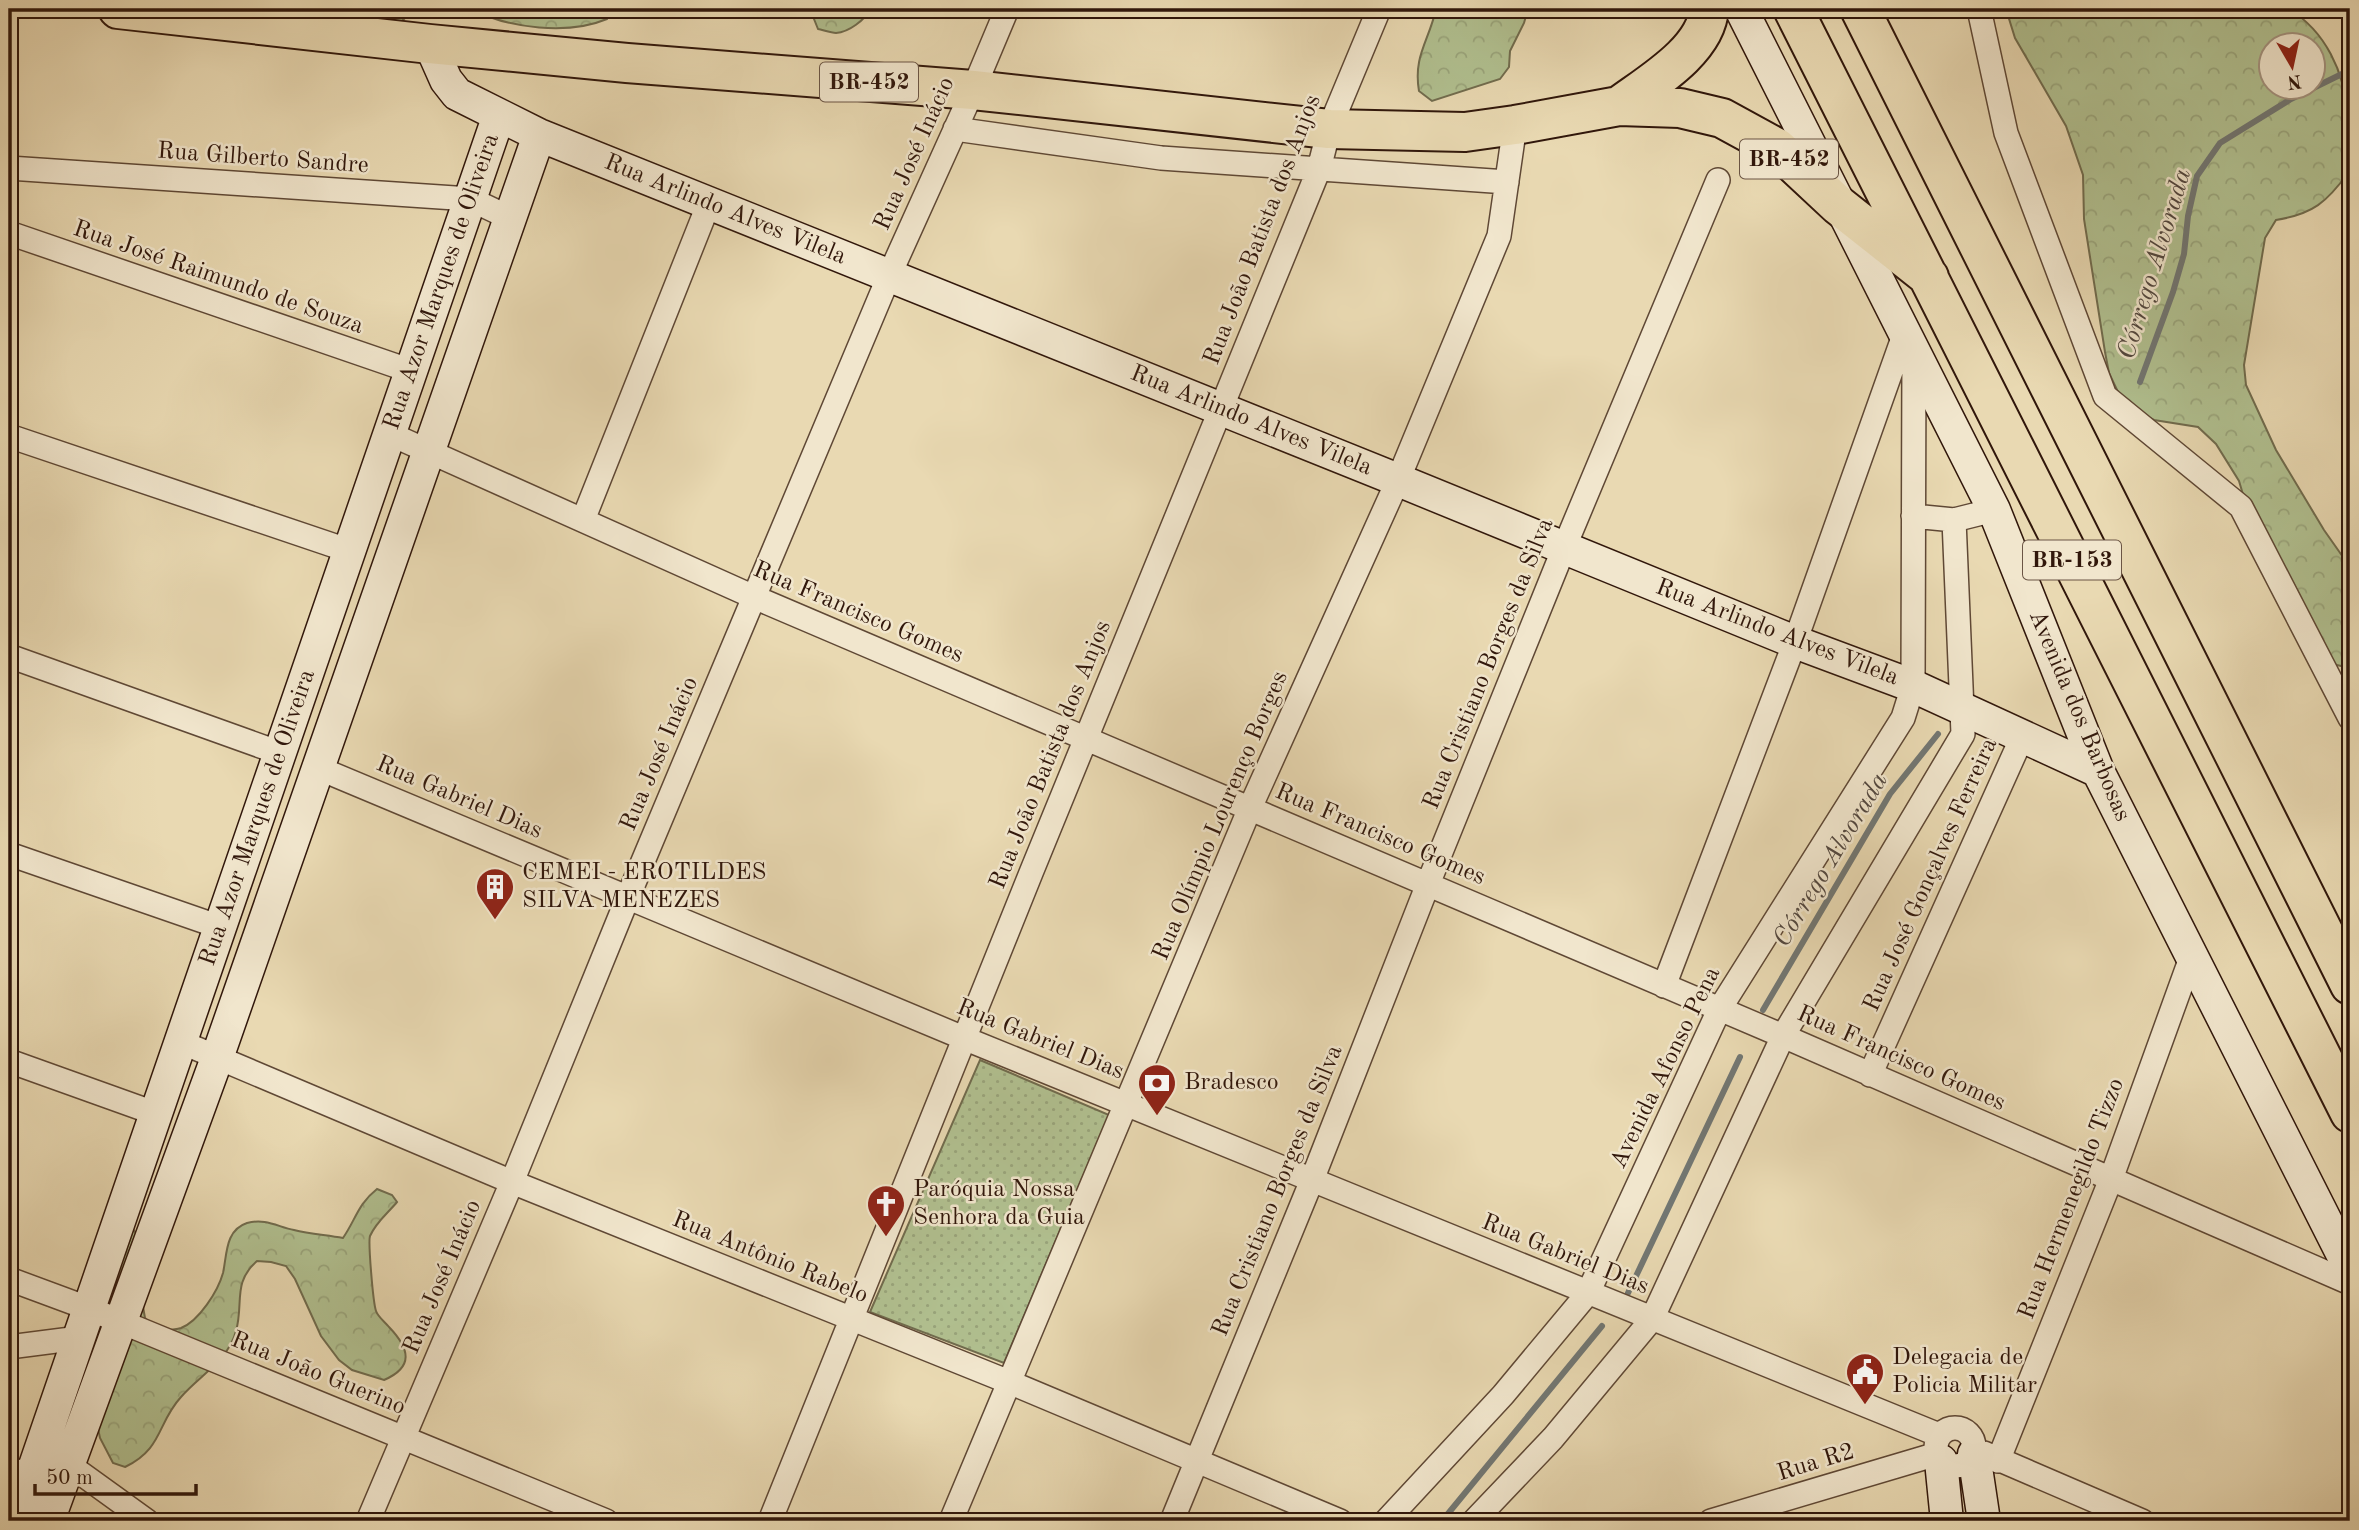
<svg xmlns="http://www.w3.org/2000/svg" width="2359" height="1530" viewBox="0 0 2359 1530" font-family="'Old Standard TT',serif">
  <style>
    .forest { fill: url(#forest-crowns); stroke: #716c4e; stroke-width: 2; fill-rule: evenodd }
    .park { fill: url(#park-dots); stroke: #716c4e; stroke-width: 2 }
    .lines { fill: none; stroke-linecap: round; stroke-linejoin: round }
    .stream { stroke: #727773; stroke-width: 6 }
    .street-casing { stroke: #5f4835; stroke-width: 26 }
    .secondary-casing { stroke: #31170b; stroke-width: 35 }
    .highway-casing { stroke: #31170b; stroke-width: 42 }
    .street { stroke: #f1e6cd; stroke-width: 23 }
    .secondary { stroke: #f1e6cd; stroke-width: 32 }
    .highway { stroke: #e9d9b2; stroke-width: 38 }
    .labels { text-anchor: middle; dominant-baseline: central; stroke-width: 5; stroke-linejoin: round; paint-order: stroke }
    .shield { fill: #f1e6cd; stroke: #6b5545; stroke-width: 2 }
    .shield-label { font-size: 23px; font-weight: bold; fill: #31170b }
    .street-label { font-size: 24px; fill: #31170b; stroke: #f1e6cd }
    .poi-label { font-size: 24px; fill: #31170b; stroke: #f1e6cd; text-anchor: start }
    .water-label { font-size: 26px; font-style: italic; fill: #52473f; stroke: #f1e6cd }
  </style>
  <defs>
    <pattern id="forest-crowns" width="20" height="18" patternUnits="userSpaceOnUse" patternTransform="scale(1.75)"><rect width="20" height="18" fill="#b1c090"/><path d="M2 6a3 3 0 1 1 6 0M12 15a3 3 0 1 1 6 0" fill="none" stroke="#99a47b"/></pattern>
    <pattern id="park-dots" width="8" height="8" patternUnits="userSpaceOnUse" patternTransform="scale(1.75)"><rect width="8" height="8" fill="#b1c090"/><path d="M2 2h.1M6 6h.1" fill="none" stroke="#99a47b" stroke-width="1.8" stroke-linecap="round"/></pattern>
  </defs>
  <rect width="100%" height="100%" fill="#e9d9b2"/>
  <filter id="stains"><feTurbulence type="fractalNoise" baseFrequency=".00286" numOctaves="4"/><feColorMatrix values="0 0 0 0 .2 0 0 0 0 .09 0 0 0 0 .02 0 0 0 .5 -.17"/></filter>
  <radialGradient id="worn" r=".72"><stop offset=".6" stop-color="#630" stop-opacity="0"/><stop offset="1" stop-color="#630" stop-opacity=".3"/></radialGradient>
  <path class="forest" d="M320 9H414L402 21 381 24H338Z
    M472 9H611L607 19C569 35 509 29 472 9Z
    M810 9H870C865 20 849 32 836 33 831 33 823 30 818 29Z
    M1436 9H1528L1524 23 1510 51 1509 67 1500 79 1432 101 1419 91C1413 56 1429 41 1436 9Z
    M2006 9H2289C2325 31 2345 72 2347 114 2348 134 2342 153 2348 173 2327 202 2313 214 2276 220L2265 238 2244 365 2246 385 2276 450 2324 530 2350 567V668L2328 663 2252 525 2239 481 2216 444 2198 427 2154 420 2131 409 2118 392 2109 373 2105 352 2084 219 2083 175 2066 126 2015 38ZM2272 46H2314V88H2272Z
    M377 1189 392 1195 397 1202C388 1213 376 1222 370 1236 368 1242 373 1302 376 1311 378 1317 385 1322 389 1327 410 1349 414 1367 384 1380L352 1370 339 1360 321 1336 295 1279 286 1266 271 1262 257 1261C232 1283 244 1303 236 1331 228 1361 200 1375 181 1397 157 1423 163 1449 125 1467L113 1463 100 1438 93 1405 120 1300 113 1285 132 1228 142 1241V1301L145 1318 154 1329C163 1330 172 1331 181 1328 199 1321 218 1291 223 1273 227 1255 225 1230 247 1223 266 1218 278 1227 294 1230 310 1234 327 1235 343 1238 356 1219 358 1204 377 1189Z"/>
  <path class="park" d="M980 1060 1109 1115 1004 1363 870 1312Z"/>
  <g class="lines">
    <path class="stream" d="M2140 382 2173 292 2184 254 2188 216 2197 176 2220 143 2291 99 2350 70
      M1763 1010 1890 794 1938 734
      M1628 1293 1740 1057
      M1442 1521 1602 1326"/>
    <defs>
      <path id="street" d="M1979 9 2006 133 2105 396 2241 507 2350 718
        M955 129 1161 158 1507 182
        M9 168 470 199 510 218
        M9 233 411 371
        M390 434 754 597 1783 1036 2350 1283
        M9 436 350 551
        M583 520 709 203
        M1954 520 1994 510
        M9 656 280 753
        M318 768 966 1039 1939 1435
        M9 854 220 927
        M1664 986 1795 642 1904 335
        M181 1042 512 1182 1009 1382 1340 1521
        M9 1061 157 1114
        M1870 1075 2023 735
        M9 1279 90 1309 606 1521
        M9 1347 79 1338
        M1936 1447a19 19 0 1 1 38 0a19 19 0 1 1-38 0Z
        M1984 1453 2142 1521
        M1998 1461 2111 1179 2192 955
        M9 1473 68 1464 147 1521
        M368 1521 512 1182 628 897 889 276 973 90 1007 9
        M770 1521C950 1069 1134 619 1319 169L1329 129 1379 9
        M951 1521 1250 808 1398 480 1499 236 1515 125
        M1172 1521 1312 1180 1428 884 1564 548 1718 180
        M1386 1521 1503 1395 1588 1293 1719 1010 1903 718 1913 686 1914 354
        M1474 1521 1553 1438 1652 1319 1783 1036 1963 734 1954 520 1913 516
        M1711 1521 1937 1454"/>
      <path id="secondary" d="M1741 9 1994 510 2098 771 2350 1269
        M430 44 446 80 457 94 539 135 1398 480 1795 642 1913 686 2098 771
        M1974 1454 1984 1521
        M1941 1461 1947 1521
        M16 1521 499 115
        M48 1521 217 1058 539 135"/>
      <path id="highway" d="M118 9 430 44 627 63 973 90 1329 129 1465 132 1515 125 1619 106 1680 108 1722 118 1777 148 1838 205 1929 277
        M1793 9 2350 1113
        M1860 9 2350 985
        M1619 106C1650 83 1706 51 1709 9"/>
    </defs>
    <use href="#street" class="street-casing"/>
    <use href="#secondary" class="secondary-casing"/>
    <use href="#highway" class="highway-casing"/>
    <use href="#street" class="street"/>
    <use href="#secondary" class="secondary"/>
    <use href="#highway" class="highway"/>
  </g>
  <defs>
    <symbol id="building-pin" viewBox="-11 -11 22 30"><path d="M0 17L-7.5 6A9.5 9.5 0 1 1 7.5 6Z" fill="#8f2418" stroke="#f1e6cd"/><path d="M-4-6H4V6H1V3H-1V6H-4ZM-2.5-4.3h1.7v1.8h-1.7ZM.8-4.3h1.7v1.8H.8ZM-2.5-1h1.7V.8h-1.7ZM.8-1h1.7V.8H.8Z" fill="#fff"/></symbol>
    <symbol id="bank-pin" viewBox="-11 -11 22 30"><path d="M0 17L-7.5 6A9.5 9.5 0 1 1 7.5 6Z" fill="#8f2418" stroke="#f1e6cd"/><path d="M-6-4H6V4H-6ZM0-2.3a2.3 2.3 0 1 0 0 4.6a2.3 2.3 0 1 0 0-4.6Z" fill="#fff"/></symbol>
    <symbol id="church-pin" viewBox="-11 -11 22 30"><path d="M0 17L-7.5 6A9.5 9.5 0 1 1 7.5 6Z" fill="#8f2418" stroke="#f1e6cd"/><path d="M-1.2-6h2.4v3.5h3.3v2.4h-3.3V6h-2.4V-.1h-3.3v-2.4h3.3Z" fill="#fff"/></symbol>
    <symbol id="civic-pin" viewBox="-11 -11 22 30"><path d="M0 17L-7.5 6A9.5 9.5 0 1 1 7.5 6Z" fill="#8f2418" stroke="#f1e6cd"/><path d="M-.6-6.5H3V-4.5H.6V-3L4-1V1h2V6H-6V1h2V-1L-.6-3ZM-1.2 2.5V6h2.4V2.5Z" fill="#fff"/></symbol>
  </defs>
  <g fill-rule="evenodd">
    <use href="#building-pin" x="473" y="865" width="44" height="60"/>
    <use href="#bank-pin" x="1135" y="1061" width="44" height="60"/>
    <use href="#church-pin" x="864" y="1182" width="44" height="60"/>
    <use href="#civic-pin" x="1843" y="1350" width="44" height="60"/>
  </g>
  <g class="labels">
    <g class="shield">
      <rect x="820" y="62.5" width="98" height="39" rx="5"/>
      <rect x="1740" y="139.5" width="98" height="39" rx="5"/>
      <rect x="2023" y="540.5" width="98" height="39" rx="5"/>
    </g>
    <g class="shield-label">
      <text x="869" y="82">BR-452</text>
      <text x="1789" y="159">BR-452</text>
      <text x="2072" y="560">BR-153</text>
    </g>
    <g class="street-label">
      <text transform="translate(915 154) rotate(-66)">Rua José Inácio</text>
      <text transform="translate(263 159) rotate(4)">Rua Gilberto Sandre</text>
      <text transform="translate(725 210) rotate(22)">Rua Arlindo Alves Vilela</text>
      <text transform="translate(1263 230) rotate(-69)">Rua João Batista dos Anjos</text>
      <text transform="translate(218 278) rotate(19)">Rua José Raimundo de Souza</text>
      <text transform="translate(442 282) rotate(-71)">Rua Azor Marques de Oliveira</text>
      <text transform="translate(1251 421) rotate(22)">Rua Arlindo Alves Vilela</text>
      <text transform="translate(858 613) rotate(23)">Rua Francisco Gomes</text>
      <text transform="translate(1777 633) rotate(21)">Rua Arlindo Alves Vilela</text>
      <text transform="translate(1489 664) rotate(-68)">Rua Cristiano Borges da Silva</text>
      <text transform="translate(2079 716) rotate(67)">Avenida dos Barbosas</text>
      <text transform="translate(660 754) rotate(-67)">Rua José Inácio</text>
      <text transform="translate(1051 755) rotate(-68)">Rua João Batista dos Anjos</text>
      <text transform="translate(459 798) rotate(23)">Rua Gabriel Dias</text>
      <text transform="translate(1221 816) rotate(-67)">Rua Olímpio Lourenço Borges</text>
      <text transform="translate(258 818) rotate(-71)">Rua Azor Marques de Oliveira</text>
      <text transform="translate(1380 835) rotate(23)">Rua Francisco Gomes</text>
      <text transform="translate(1931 875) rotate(-66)">Rua José Gonçalves Ferreira</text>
      <text transform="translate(1040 1040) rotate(22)">Rua Gabriel Dias</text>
      <text transform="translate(1901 1059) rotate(24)">Rua Francisco Gomes</text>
      <text transform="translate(1666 1068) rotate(-64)">Avenida Afonso Pena</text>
      <text transform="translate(1278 1191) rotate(-68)">Rua Cristiano Borges da Silva</text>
      <text transform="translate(2072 1199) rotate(-69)">Rua Hermenegildo Tizzo</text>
      <text transform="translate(1565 1255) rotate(22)">Rua Gabriel Dias</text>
      <text transform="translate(770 1258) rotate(22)">Rua Antônio Rabelo</text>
      <text transform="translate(443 1277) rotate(-67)">Rua José Inácio</text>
      <text transform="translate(318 1374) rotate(22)">Rua João Guerino</text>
      <text transform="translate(1816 1463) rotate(-17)">Rua R2</text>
    </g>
    <g class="poi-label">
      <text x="522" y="873">CEMEI - EROTILDES<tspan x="522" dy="28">SILVA MENEZES</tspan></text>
      <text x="1184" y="1083">Bradesco</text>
      <text x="913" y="1190">Paróquia Nossa<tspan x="913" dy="28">Senhora da Guia</tspan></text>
      <text x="1892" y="1358">Delegacia de<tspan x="1892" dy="28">Policia Militar</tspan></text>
    </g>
    <g class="water-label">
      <text transform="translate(2155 264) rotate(-73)">Córrego Alvorada</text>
      <text transform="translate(1831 860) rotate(-59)">Córrego Alvorada</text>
    </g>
  </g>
  <rect width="2359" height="1530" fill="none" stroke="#e9d9b2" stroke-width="35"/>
  <rect x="10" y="10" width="2338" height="1509" fill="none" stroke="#31170b" stroke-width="3.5"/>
  <rect x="18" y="18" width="2324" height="1495" fill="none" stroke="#31170b" stroke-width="2"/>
  <g transform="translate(2292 66) rotate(171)"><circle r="33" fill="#f1e6cd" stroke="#a4937f" stroke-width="2"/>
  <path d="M0-5L12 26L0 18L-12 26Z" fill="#8f2418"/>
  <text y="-10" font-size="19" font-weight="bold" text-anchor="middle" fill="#31170b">N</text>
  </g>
  <path d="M35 1484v10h161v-10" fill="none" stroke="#31170b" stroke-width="3.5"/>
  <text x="46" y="1484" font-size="21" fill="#31170b" stroke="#f1e6cd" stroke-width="5" paint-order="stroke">50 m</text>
  <rect width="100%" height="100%" filter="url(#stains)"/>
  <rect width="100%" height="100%" fill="url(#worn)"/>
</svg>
